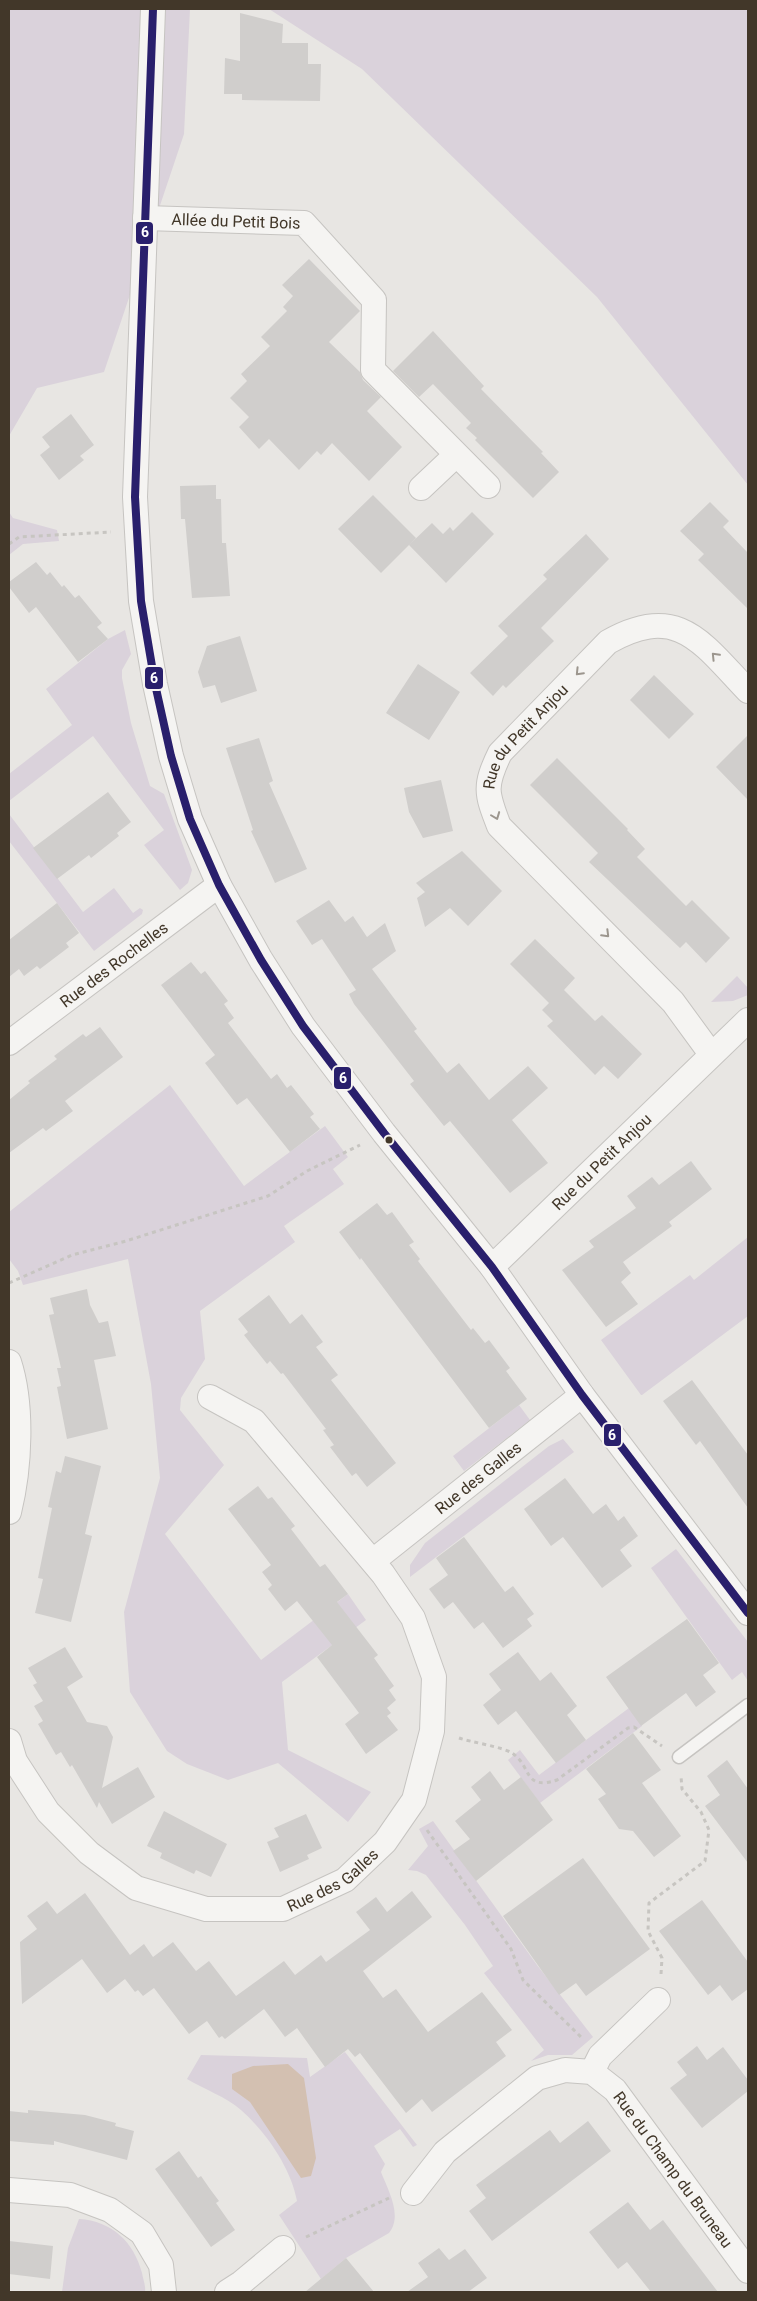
<svg xmlns="http://www.w3.org/2000/svg" width="757" height="2301" viewBox="0 0 757 2301" font-family="Roboto,sans-serif">
  <style>
    .green { fill: #dad2db }
    .water { fill: #d3c0b1 }
    .building { fill: #d0cecc }
    .lines { fill: none; stroke-linecap: round; stroke-linejoin: round }
    .service-casing { stroke: #c6c4c1; stroke-width: 15 }
    .minor-casing { stroke: #c6c4c1; stroke-width: 26 }
    .path { stroke: #c7c5c1; stroke-width: 3; stroke-dasharray: 4 4; stroke-linecap: butt }
    .service { stroke: #f5f4f2; stroke-width: 12 }
    .minor { stroke: #f5f4f2; stroke-width: 24 }
    .bus-1-casing { stroke: #f7f4f1; stroke-width: 11 }
    .bus-1 { stroke: #291f6c; stroke-width: 8 }
    .oneway { stroke: #9c968e }
    .bus-dot { fill: #423729; stroke: #f7f4f1; stroke-width: 2 }
    .labels { text-anchor: middle; dominant-baseline: central; stroke-width: 5; stroke-linejoin: round; paint-order: stroke }
    .street-label { font-size: 16px; fill: #423729; stroke: #f7f4f1 }
    .line-badge { stroke: #f7f4f1; stroke-width: 2 }
    .badge-label { font-size: 14px; text-anchor: middle; font-weight: bold; fill: #fff }
  </style>
  <rect width="100%" height="100%" fill="#e8e6e3"/>
  <path class="green" d="M9 9H190L184 134 104 372 37 388 9 436Z
    M269 9H748V485L597 297 362 69Z
    M9 512 13 518 57 530 59 541 23 544 9 555Z
    M125 630 131 654 122 670V678L131 723 150 786 164 794 192 870 188 883 180 890 144 845 164 830 93 736 9 801V774L72 725 46 689 108 639Z
    M9 814 83 912 114 888 133 913 140 908 143 910 142 914 94 951 9 841Z
    M737 976 748 988V995L733 1001 711 1002Z
    M170 1085 244 1186 325 1126 348 1157 333 1169 344 1184 284 1226 295 1242 200 1311 205 1359 181 1398 180 1410 224 1465 165 1534 261 1660 348 1594 366 1620 282 1682 288 1750 371 1792 348 1822 278 1763 228 1780 187 1764 167 1751 130 1692 124 1612 160 1478 151 1384 128 1259 23 1285 18 1271 9 1259V1212Z
    M748 1237V1316L642 1395H641L601 1340 690 1275 694 1280Z
    M519 1405 530 1420 464 1471 453 1456Z
    M563 1439 574 1452 410 1577V1565L425 1543 549 1446Z
    M676 1549 748 1642V1681L742 1672 732 1680 651 1568Z
    M629 1708 642 1726 540 1803 508 1760 520 1750 539 1775Z
    M433 1821 537 1965 593 2037 572 2055H548L531 2061 544 2050 484 1973 493 1966 465 1925 426 1875 417 1871 408 1870 428 1846 419 1829Z
    M345 2052 417 2145 413 2147 400 2129 374 2146 385 2164 381 2172C388 2190 403 2216 389 2233L346 2258 321 2279 279 2215 297 2201C291 2168 266 2132 241 2110 226 2097 204 2089 187 2079L201 2055 307 2058 310 2077Z
    M79 2219C112 2221 134 2242 142 2273 143 2279 146 2286 145 2292H62L68 2248Z"/>
  <path class="water" d="M288 2064 304 2078 316 2158 311 2176 301 2178 250 2102 232 2089V2074L253 2066Z"/>
  <path class="building" d="M240 13 283 24 282 43H308V64H321L320 101 242 100V94H224L225 58 240 61Z
    M309 259 360 311 329 342 360 372 363 380 381 397 367 411 402 447 369 481 332 443 321 455 317 451 299 470 269 439 259 449 239 427 249 417 230 398 247 381 241 374 270 346 261 337 287 311 283 307 293 296 282 285Z
    M433 331 484 386 481 389 543 452 541 453 559 472 533 498 475 440 477 438 466 428 471 423 433 384 419 397 393 371Z
    M71 414 94 445 80 456 84 460 59 480 40 455 50 447 42 437Z
    M216 485V499H221L222 543H226L230 596 192 598 185 519H181L180 486Z
    M373 495 416 538 381 573 338 529Z
    M710 502 729 521 723 527 748 553V609L698 560 704 554 680 531Z
    M472 512 494 534 446 583 409 545 432 523 443 534 450 527 453 531Z
    M586 534 609 559 541 628 554 641 506 688 503 685 493 696 470 673 508 636 498 626 547 579 543 575Z
    M36 562 47 575 50 572 62 587 64 585 75 598 79 595 102 623 97 627 108 639 78 662 36 607 29 613 9 587V582Z
    M240 636 257 691 221 703 215 685 203 688 198 672 207 646Z
    M418 664 460 692 429 740 386 713Z
    M654 675 694 714 669 739 630 700Z
    M748 735V800L716 767Z
    M259 738 273 781 269 783 307 869 275 883 251 831 253 830 226 748Z
    M557 758 628 829 627 830 645 849 637 857 686 906 692 900 730 938 706 963 686 942 680 948 589 862 598 853 530 785Z
    M441 780 453 831 423 838 409 812 404 788Z
    M108 792 131 822 117 833 119 836 91 858 89 855 57 879 33 848Z
    M462 851 502 891 468 926 450 908 425 927 417 898 425 892 416 883Z
    M329 900 345 922 353 916 367 937 385 923 396 951 372 969 417 1029 414 1031 447 1073 459 1063 489 1100 528 1066 548 1088 512 1120 548 1163 510 1193 450 1121 444 1126 410 1084 414 1081 354 1004 349 994 356 990 322 939 312 945 296 921Z
    M57 903 79 933 66 943 69 947 40 969 37 966 24 976 19 969 9 977V940Z
    M535 939 575 978 564 990 595 1021 602 1015 642 1054 618 1079 604 1066 595 1075 547 1026 553 1021 542 1010 549 1003 510 964Z
    M191 962 201 974 205 971 228 1001 224 1004 234 1018 228 1023 271 1079 277 1074 287 1088 291 1085 314 1114 310 1117 320 1129 290 1152 247 1098 237 1105 205 1063 215 1055 161 985Z
    M100 1027 123 1057 65 1101 73 1111 46 1131 43 1128 9 1153V1100L30 1083 28 1081 57 1059 54 1056 83 1034 86 1037Z
    M691 1161 712 1189 669 1222 672 1226 623 1262 631 1273 621 1282 638 1304 606 1327 562 1270 594 1247 589 1241 636 1208 627 1196 652 1177 659 1185Z
    M377 1203 387 1215 392 1212 414 1242 409 1245 420 1259 418 1261 471 1330 473 1328 485 1343 489 1340 510 1368 506 1371 527 1399 489 1428 361 1258 360 1260 339 1232Z
    M87 1289 90 1305 99 1323 108 1321 116 1356 94 1360 108 1429 67 1439 57 1387 61 1386 57 1368H61L49 1315 54 1314 50 1298Z
    M269 1295 290 1324 302 1314 323 1342 316 1347 338 1375 331 1380 396 1463 367 1487 356 1473 352 1476 330 1447 334 1445 323 1430 326 1429 283 1373 281 1374 270 1361 267 1364 244 1335 248 1332 238 1319Z
    M692 1380 748 1455V1508L700 1441 696 1445 663 1401Z
    M65 1456 101 1466 85 1534 92 1536 71 1622 35 1613 43 1579 38 1578 52 1508 48 1507 56 1471 61 1473Z
    M565 1478 593 1514 606 1504 618 1521 624 1516 638 1536 620 1550 632 1566 602 1588 563 1537 551 1546 524 1509Z
    M258 1486 268 1499 272 1497 295 1526 291 1529 320 1567 325 1564 348 1594 337 1602 378 1655 374 1658 394 1686 389 1690 396 1700 387 1708 391 1713 387 1716 398 1730 366 1754 345 1724 359 1713 317 1657 332 1645 297 1601 285 1611 268 1589 272 1585 262 1572 271 1565 228 1509Z
    M464 1537 505 1592 513 1586 534 1614 527 1619 532 1626 503 1648 483 1622 474 1629 453 1602 444 1609 429 1589 448 1575 436 1558Z
    M687 1619 719 1663 703 1675 716 1692 696 1707 686 1693 641 1726 606 1677Z
    M65 1647 83 1677 67 1687 87 1722 107 1726 113 1737 102 1788 138 1767 155 1797 112 1824 99 1802 97 1808 72 1765 70 1767 61 1752 56 1755 38 1724 43 1721 34 1706 43 1701 33 1685 37 1683 28 1668Z
    M518 1652 540 1681 551 1672 577 1706 567 1715 586 1740 556 1763 516 1711 498 1725 483 1705 501 1690 489 1674Z
    M633 1733 661 1770 642 1783 681 1836 654 1857 633 1831 619 1829 598 1799 606 1794 586 1769Z
    M727 1760 748 1789V1863L705 1806 720 1795 707 1776Z
    M490 1771 504 1790 521 1777 553 1820 476 1881 453 1851 470 1839 455 1821 481 1800 471 1787Z
    M164 1811 227 1844 211 1877 196 1870 194 1874 160 1858 162 1853 147 1846Z
    M306 1814 322 1848 307 1855 309 1859 280 1872 267 1842 279 1837 274 1828Z
    M583 1858 650 1949 586 1996 576 1983 559 1995 503 1916Z
    M412 1891 432 1917 363 1971 383 1998 396 1989 428 2032 482 1992 512 2030 496 2042 506 2056 432 2112 422 2099 406 2113 360 2053 355 2057 348 2049 325 2067 297 2028 285 2037 264 2009 225 2039 222 2036 219 2038 207 2021 189 2034 154 1988 143 1996 138 1990 135 1992 125 1979 107 1993 82 1959 22 2004 20 1942 37 1929 27 1916 47 1901 57 1914 85 1893 130 1955 144 1944 153 1957 173 1942 196 1971 209 1961 236 1996 284 1961 295 1975 321 1955 326 1962 370 1930 356 1912 376 1897 387 1912Z
    M702 1900 748 1962V1989L732 2001 720 1985 708 1995 659 1931Z
    M697 2046 707 2060 723 2047 748 2080V2091L702 2128 670 2088 687 2075 677 2062Z
    M28 2110 85 2115 116 2123 115 2126 134 2131 127 2160 54 2141V2145L9 2141V2111L28 2113Z
    M588 2121 611 2151 492 2241 469 2211 486 2198 476 2185 550 2130 560 2143Z
    M179 2151 198 2178 201 2176 210 2189 219 2201 216 2203 235 2230 211 2247 155 2169Z
    M628 2202 650 2230 663 2220 718 2292H651L627 2262 618 2269 589 2232Z
    M9 2241 53 2246 50 2279 9 2274Z
    M439 2248 449 2260 465 2249 487 2278 468 2292H407L428 2277 418 2263Z
    M346 2258 374 2292H305Z"/>
  <g class="lines">
    <defs>
      <path id="service" d="M679 1757 748 1705"/>
      <g id="minor">
        <path d="M153 9 135 497 141 601 155 684 171 756 190 819 219 885 261 960 303 1026 384 1133 492 1267 582 1395 748 1613"/>
        <path id="s1" d="M145 218 304 223 374 300 373 370 488 486"/>
        <path d="M421 488 456 455"/>
        <path id="s2" d="M9 1043 219 885"/>
        <path id="s3" d="M711 1054 673 1002 499 826C486 793 484 786 500 753L608 642C678 602 702 643 748 691"/>
        <path id="s4" d="M492 1267 748 1020"/>
        <path d="M9 1362C23 1405 20 1468 9 1512"/>
        <path id="s5" d="M373 1561 582 1395"/>
        <path id="s6" d="M9 1741 15 1761 48 1812 89 1853 136 1888 206 1909H283L345 1880 385 1842 414 1800 432 1731 434 1677 413 1618 383 1574 254 1421 210 1397"/>
        <path d="M592 2072 600 2056 658 2000"/>
        <path d="M9 2190 70 2195 110 2210 142 2233 161 2265 164 2292"/>
        <path id="s7" d="M413 2193 445 2152 537 2078 565 2070 592 2072 615 2090 748 2271"/>
        <path d="M227 2292 241 2283 283 2248"/>
      </g>
    </defs>
    <use href="#service" class="service-casing"/>
    <use href="#minor" class="minor-casing"/>
    <path class="path" d="M9 544 19 537 111 532
      M9 1283 72 1255 126 1241 268 1196 307 1171 360 1145
      M459 1738C470 1742 503 1747 512 1753 532 1766 523 1791 557 1780L628 1728 634 1727 662 1746
      M427 1830 511 1949 523 1980 582 2038
      M661 1974 662 1958 648 1931 649 1903 705 1861 709 1830 701 1812 682 1789 681 1776
      M306 2237 389 2198"/>
    <use href="#service" class="service"/>
    <use href="#minor" class="minor"/>
    <defs>
      <path id="bus-1" d="M153 9 135 497 141 601 155 684 171 756 190 819 219 885 261 960 303 1026 384 1133 492 1267 582 1395 748 1613"/>
    </defs>
    <use href="#bus-1" class="bus-1-casing"/>
    <use href="#bus-1" class="bus-1"/>
  </g>
  <defs><path id="oneway-chevron" d="M-2-3.5L2.5 0L-2 3.5" fill="none" stroke-width="1.6" stroke-linecap="round" stroke-linejoin="round" transform="scale(1.25)"/></defs>
  <g class="oneway">
    <use href="#oneway-chevron" transform="translate(715 656) rotate(-134)"/>
    <use href="#oneway-chevron" transform="translate(579 672) rotate(134)"/>
    <use href="#oneway-chevron" transform="translate(496 816) rotate(69)"/>
    <use href="#oneway-chevron" transform="translate(606 934) rotate(45)"/>
  </g>
  <circle class="bus-dot" cx="389" cy="1140" r="4.5"/>
  <g class="labels">
    <g class="street-label">
      <text stroke="none"><textPath href="#s1" startOffset="91">Allée du Petit Bois</textPath></text>
      <text stroke="none"><textPath href="#s3" startOffset="416">Rue du Petit Anjou</textPath></text>
      <text stroke="none"><textPath href="#s2" startOffset="131">Rue des Rochelles</textPath></text>
      <text stroke="none"><textPath href="#s4" startOffset="152">Rue du Petit Anjou</textPath></text>
      <text stroke="none"><textPath href="#s5" startOffset="134">Rue des Galles</textPath></text>
      <text stroke="none"><textPath href="#s6" startOffset="406">Rue des Galles</textPath></text>
      <text stroke="none"><textPath href="#s7" startOffset="354">Rue du Champ du Bruneau</textPath></text>
    </g>
  </g>
  <g class="line-badge">
    <rect x="135" y="221" width="19" height="24" rx="5" fill="#291f6c"/>
    <rect x="144" y="666" width="20" height="24" rx="5" fill="#291f6c"/>
    <rect x="333" y="1066" width="19" height="24" rx="5" fill="#291f6c"/>
    <rect x="603" y="1423" width="19" height="24" rx="5" fill="#291f6c"/>
  </g>
  <g class="badge-label">
    <text x="145" y="237">6</text>
    <text x="154" y="683">6</text>
    <text x="343" y="1083">6</text>
    <text x="612" y="1440">6</text>
  </g>
  <rect width="757" height="2301" fill="none" stroke="#423729" stroke-width="20"/>
</svg>
